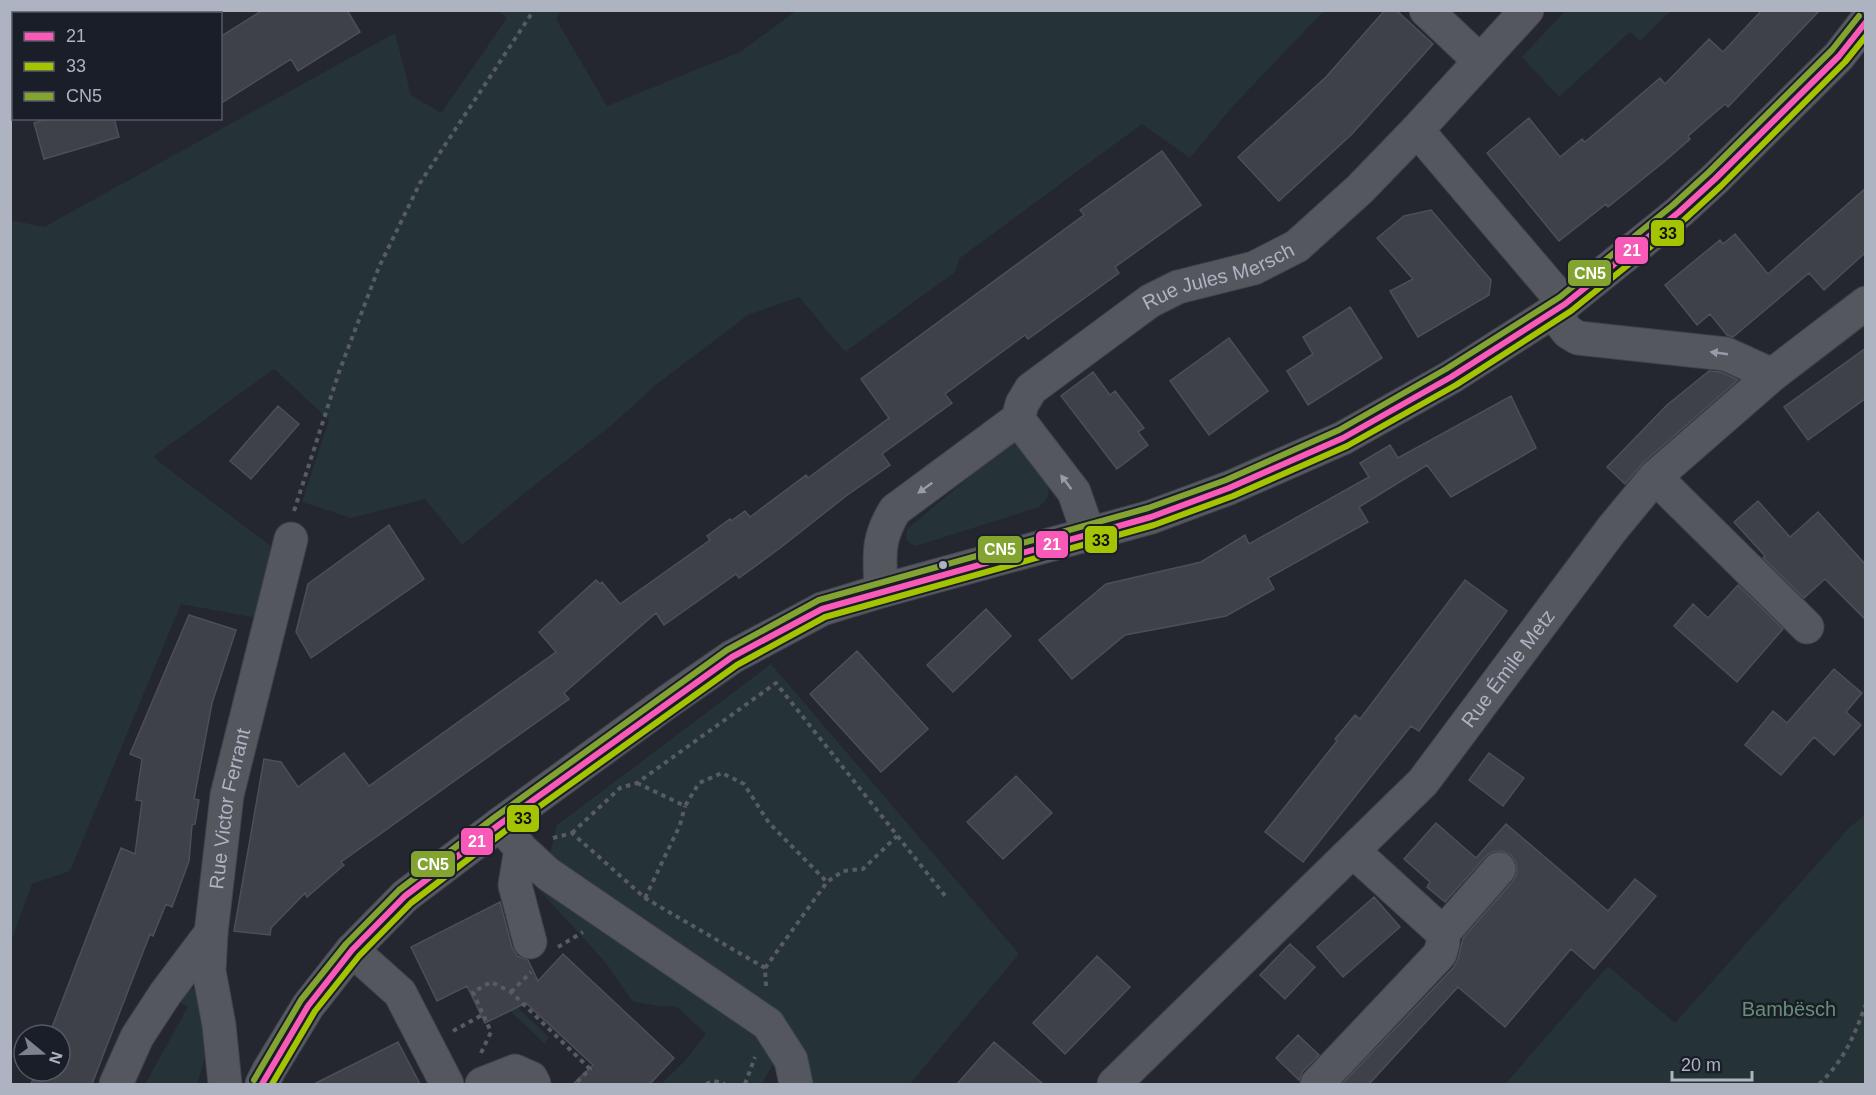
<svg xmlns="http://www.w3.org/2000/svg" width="1876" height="1095" viewBox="0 0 1876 1095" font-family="Arial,sans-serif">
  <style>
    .green { fill: #253236 }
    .building { fill: #3e4148; stroke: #4c4f57; stroke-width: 1.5 }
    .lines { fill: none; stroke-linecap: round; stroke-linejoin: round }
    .minor-casing { stroke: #404248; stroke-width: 35 }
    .major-casing { stroke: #41444c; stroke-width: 35 }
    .path { stroke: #585b61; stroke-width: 4; stroke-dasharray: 4.5 4.5; stroke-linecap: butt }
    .minor { stroke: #54575d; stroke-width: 33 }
    .major { stroke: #56595f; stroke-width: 33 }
    .bus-1-casing { stroke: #191e28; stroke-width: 10 }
    .bus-2-casing { stroke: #191e28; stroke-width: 10 }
    .bus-3-casing { stroke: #191e28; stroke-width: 10 }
    .bus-1 { stroke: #fa5ab7; stroke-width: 6 }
    .bus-2 { stroke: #a4c300; stroke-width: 6 }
    .bus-3 { stroke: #83a430; stroke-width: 6 }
    .oneway { fill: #979ca8 }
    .bus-dot { fill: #adb3c1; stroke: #191e28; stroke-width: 2 }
    .labels { text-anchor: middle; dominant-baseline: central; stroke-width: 5; stroke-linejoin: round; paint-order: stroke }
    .street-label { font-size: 20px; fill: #adb3c1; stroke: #191e28 }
    .park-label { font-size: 20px; fill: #678f74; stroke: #191e28 }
    .line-badge { stroke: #191e28; stroke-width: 2 }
    .badge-label { font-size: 16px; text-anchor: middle; font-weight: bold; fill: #fff }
    .pale-badge-label { font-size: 16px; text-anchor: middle; font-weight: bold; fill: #111 }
  </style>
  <rect width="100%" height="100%" fill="#24272f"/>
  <path class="green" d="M498 11H560L556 19 607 106 740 52 796 11H1324L1232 107 1190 158 1142 124 960 258 954 273 845 352 799 297 748 315 657 384 613 424 527 491 462 545 425 499 351 518 302 502 329 420 274 369 153 457 277 551 258 618 181 604 70 871 32 884 11 942V220L44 227 395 33 411 95 441 113 507 18Z
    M1565 11V10L1671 11 1640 41 1630 32 1559 97 1522 57Z
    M1014 444 1024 447 1034 454 1049 489 1047 498 1039 507 916 546 911 544 906 539 907 529 1005 447Z
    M771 664 1019 954 910 1084H783L781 1076 772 1066 762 1084H661L683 1063 706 1034 677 1007 657 1006 632 1001 606 963 530 880 549 859 557 825Z
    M1865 815V1084H1505L1608 966 1675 1023 1850 827Z
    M189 986 203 994 211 1039 197 1084H145L188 1007 176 1000Z
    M497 988 549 1037 545 1044 510 1011 513 1009Z"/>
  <path class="building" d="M263 10H347L360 32 298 71 291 59 220 104V37Z
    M1385 10H1396L1433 44 1352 134 1279 201 1238 157 1326 77Z
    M1762 10H1820L1728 107 1725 104 1688 136 1690 139 1665 161 1608 207 1606 204 1559 241 1487 153 1529 118 1560 157 1582 139 1585 142 1660 78 1665 84 1709 39 1723 52Z
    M48 118H114L119 137 44 159 34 123Z
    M1162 151 1201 205 1115 267 1119 273 1028 339 1025 335 945 394 952 403 882 454 890 465 846 496 780 548 739 578 736 574 664 625 656 613 564 693 569 699 341 862 344 865 307 897 305 893 271 928 270 935 234 931 264 759 281 762 298 787 344 753 369 786 556 652 539 632 596 580 600 584 602 582 620 604 710 540 707 536 730 519 731 521 745 511 750 517 806 475 808 478 889 418 861 379 1084 215 1080 210Z
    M1866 188V252L1824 290 1809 273 1733 337 1727 335 1710 314 1697 325 1665 285 1720 240 1723 244 1735 234 1768 274Z
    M1431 210 1491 280 1489 295 1418 337 1390 291 1413 279 1377 238 1404 216Z
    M1350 307 1382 358 1308 405 1287 371 1313 354 1303 337Z
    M1229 338 1268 391 1209 435 1170 381Z
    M1866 348V398L1808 440 1784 407Z
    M1709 371 1721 372 1738 380 1643 463 1625 484 1607 467 1667 405Z
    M1093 372 1110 395 1115 391 1144 428 1138 432 1148 445 1117 469 1061 396Z
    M1511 396 1536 448 1451 497 1427 465 1359 507 1368 522 1268 578 1274 589 1226 616 1125 635 1072 679 1039 640 1106 584 1201 562 1245 535 1249 544 1369 477 1360 463 1390 445 1398 458Z
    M278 406 299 424 251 479 230 461Z
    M1758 501 1790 537 1818 512 1866 565V620L1825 579 1804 598 1763 558 1765 556 1734 522Z
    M389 525 424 579 311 658 296 632 308 584Z
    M1465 580 1507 611 1419 731 1411 726 1303 862 1265 832 1337 741 1335 739 1355 715 1360 719Z
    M1738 585 1783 629 1737 682 1674 626 1693 604 1708 618Z
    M986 609 1011 636 953 692 927 665Z
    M189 615 236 630 212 703 194 799 199 800 195 824 192 825 189 861 172 907 166 904 153 936 150 934 92 1084H31L36 1071H60V1035H49L121 848 135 854 142 801 136 800 142 759 130 754Z
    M857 651 928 729 881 772 810 694Z
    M1834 669 1862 693 1846 712 1861 725 1834 755 1814 737 1781 775 1745 745 1773 711 1787 723Z
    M1489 753 1524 778 1503 806 1469 780Z
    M1016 776 1052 813 1003 859 967 822Z
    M1436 823 1476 858 1506 824 1608 911 1635 879 1656 896 1594 969 1571 949 1505 1027 1458 987 1369 1084H1342L1454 967 1458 959 1463 938 1513 881 1517 873 1516 862 1511 855 1502 851 1492 852 1485 857 1445 902 1427 887 1430 882 1404 859Z
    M1374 897 1400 927 1343 977 1317 947Z
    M500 902 512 947 517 956 528 960 538 981 563 954 674 1058 650 1084H573L593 1065 526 1003 485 1023 467 986 437 1001 411 947Z
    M1290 944 1315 967 1285 999 1260 975Z
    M1097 956 1130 987 1065 1054 1033 1023Z
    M1298 1035 1319 1055 1303 1071 1299 1080 1276 1058Z
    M398 1042 420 1084H314Z
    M994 1042 1043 1084H957Z"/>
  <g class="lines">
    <defs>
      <g id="minor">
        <path d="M1426 10 1480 61"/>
        <path d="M1417 130 1565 304"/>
        <path d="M1553 313 1568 332 1578 338 1726 354 1772 375"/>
        <path id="s1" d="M1018 419 1022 404 1031 389 1150 301 1178 287 1254 268 1297 246 1360 189 1417 130 1527 10"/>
        <path d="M1655 477 1807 627"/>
        <path d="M881 591C880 556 876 541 895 510L1018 419 1074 492 1089 535"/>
        <path d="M500 824 521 849 548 874 768 1024 791 1060 796 1084"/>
        <path d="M521 849 515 885 530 942"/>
        <path d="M1443 933 1499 869"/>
        <path d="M352 950 400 993 447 1084"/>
        <path d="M116 1084 137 1037 165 994 211 933"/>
        <path id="s2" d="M225 1084 219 1025 209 971 211 933 227 795 291 539"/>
        <path d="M482 1084 515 1071 531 1078 534 1084"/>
        <path id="s3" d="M1114 1084 1423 782 1612 529 1655 477 1772 375 1866 303"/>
        <path d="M1317 1084 1440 954 1443 943V933L1353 851"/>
      </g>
      <path id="major" d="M191 14 198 10
        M10 60 14 59
        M262 1084 269 1070 308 1006 352 950 405 896 500 824 670 700 732 657 822 609 881 591 1151 517 1229 488 1343 438 1451 377 1565 304 1679 212 1715 179 1839 56 1866 21"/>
    </defs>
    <use href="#minor" class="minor-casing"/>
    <use href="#major" class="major-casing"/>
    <path class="path" d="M294 511 339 372 379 267 420 183 534 10
      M637 783 685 806 699 783 722 773 744 784 769 823 827 882
      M572 833 620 788 637 783 776 683 946 897
      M553 838 572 833 645 898 765 968
      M645 898 680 825 685 806
      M558 947 583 932
      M766 986 765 968 827 882 843 871 863 869 897 836
      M511 992 531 972
      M453 1031 484 1014
      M481 1053 491 1032 473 992 491 982 511 992 590 1069 575 1084
      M706 1084 714 1081 725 1084
      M745 1084 755 1057
      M1819 1084C1844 1061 1854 1036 1866 1004"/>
    <use href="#minor" class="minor"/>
    <use href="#major" class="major"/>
    <defs>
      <path id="bus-1" d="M262 1084 308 1006 352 950 405 896 500 824 732 657 822 609 1151 517 1229 488 1343 438 1451 377 1565 304 1679 212 1715 179 1839 56 1866 22"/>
      <path id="bus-2" d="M272 1084 315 1011 359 956 411 903 505 831 737 665 825 617 1154 525 1233 496 1347 446 1456 385 1571 311 1685 219 1721 186 1845 62 1866 36"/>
      <path id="bus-3" d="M254 1080 301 1000 346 944 399 890 495 817 727 650 819 600 1148 508 1226 480 1339 430 1446 369 1560 297 1673 205 1709 172 1832 50 1859 16"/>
    </defs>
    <use href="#bus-1" class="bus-1-casing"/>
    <use href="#bus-2" class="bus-2-casing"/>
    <use href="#bus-3" class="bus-3-casing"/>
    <use href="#bus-1" class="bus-1"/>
    <use href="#bus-2" class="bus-2"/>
    <use href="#bus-3" class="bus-3"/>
  </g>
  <defs><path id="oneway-solid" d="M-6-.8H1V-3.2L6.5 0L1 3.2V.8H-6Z" transform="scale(1.5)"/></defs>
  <g class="oneway">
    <use href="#oneway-solid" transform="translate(1719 353) rotate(-172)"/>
    <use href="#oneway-solid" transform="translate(1066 482) rotate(-127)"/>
    <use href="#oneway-solid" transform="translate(925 488) rotate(144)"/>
  </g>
  <circle class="bus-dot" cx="943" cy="565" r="5"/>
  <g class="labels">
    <g class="street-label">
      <text stroke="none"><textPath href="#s1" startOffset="254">Rue Jules Mersch</textPath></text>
      <text stroke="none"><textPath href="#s3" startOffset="574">Rue Émile Metz</textPath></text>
      <text stroke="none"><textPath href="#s2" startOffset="278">Rue Victor Ferrant</textPath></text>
    </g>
    <g class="park-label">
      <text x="1789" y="1009">Bambësch</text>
    </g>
  </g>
  <g class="line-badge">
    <rect x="1650" y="219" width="35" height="28" rx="6" fill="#a4c300"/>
    <rect x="1614" y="236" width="35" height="29" rx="6" fill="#fa5ab7"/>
    <rect x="1567" y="259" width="45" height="28" rx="6" fill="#83a430"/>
    <rect x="1084" y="525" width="34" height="29" rx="6" fill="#a4c300"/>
    <rect x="1035" y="530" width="34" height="29" rx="6" fill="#fa5ab7"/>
    <rect x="977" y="535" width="46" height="29" rx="6" fill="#83a430"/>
    <rect x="506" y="804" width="34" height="29" rx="6" fill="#a4c300"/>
    <rect x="460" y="827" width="34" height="29" rx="6" fill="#fa5ab7"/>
    <rect x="410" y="850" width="46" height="28" rx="6" fill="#83a430"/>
  </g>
  <g class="badge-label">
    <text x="1632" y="256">21</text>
    <text x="1590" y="279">CN5</text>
    <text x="1052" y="550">21</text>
    <text x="1000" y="555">CN5</text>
    <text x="477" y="847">21</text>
    <text x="433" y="870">CN5</text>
  </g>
  <g class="pale-badge-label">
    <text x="1668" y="239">33</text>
    <text x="1101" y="546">33</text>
    <text x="523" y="824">33</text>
  </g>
  <rect width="1876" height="1095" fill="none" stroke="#adb3c1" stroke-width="24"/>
  <rect x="12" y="12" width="210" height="108" fill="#191e28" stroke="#545a65" stroke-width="1.5"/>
  <rect x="24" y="32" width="30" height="9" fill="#fa5ab7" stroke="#545a65" stroke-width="1.5"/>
  <text x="66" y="42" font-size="18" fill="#adb3c1">21</text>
  <rect x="24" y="62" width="30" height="9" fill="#a4c300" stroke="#545a65" stroke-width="1.5"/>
  <text x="66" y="72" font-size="18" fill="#adb3c1">33</text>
  <rect x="24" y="92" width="30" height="9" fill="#83a430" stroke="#545a65" stroke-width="1.5"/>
  <text x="66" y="102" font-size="18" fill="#adb3c1">CN5</text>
  <g transform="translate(42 1053) rotate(109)"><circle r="28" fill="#191e28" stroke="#545a65" stroke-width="1.5"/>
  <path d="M0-4.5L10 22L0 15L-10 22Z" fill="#7d828e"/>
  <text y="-9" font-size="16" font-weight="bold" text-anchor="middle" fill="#adb3c1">N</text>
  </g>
  <path d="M1672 1071v9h80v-9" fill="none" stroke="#adb3c1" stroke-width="3"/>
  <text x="1681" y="1071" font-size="18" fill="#adb3c1" stroke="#191e28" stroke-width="4.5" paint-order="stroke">20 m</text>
</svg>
